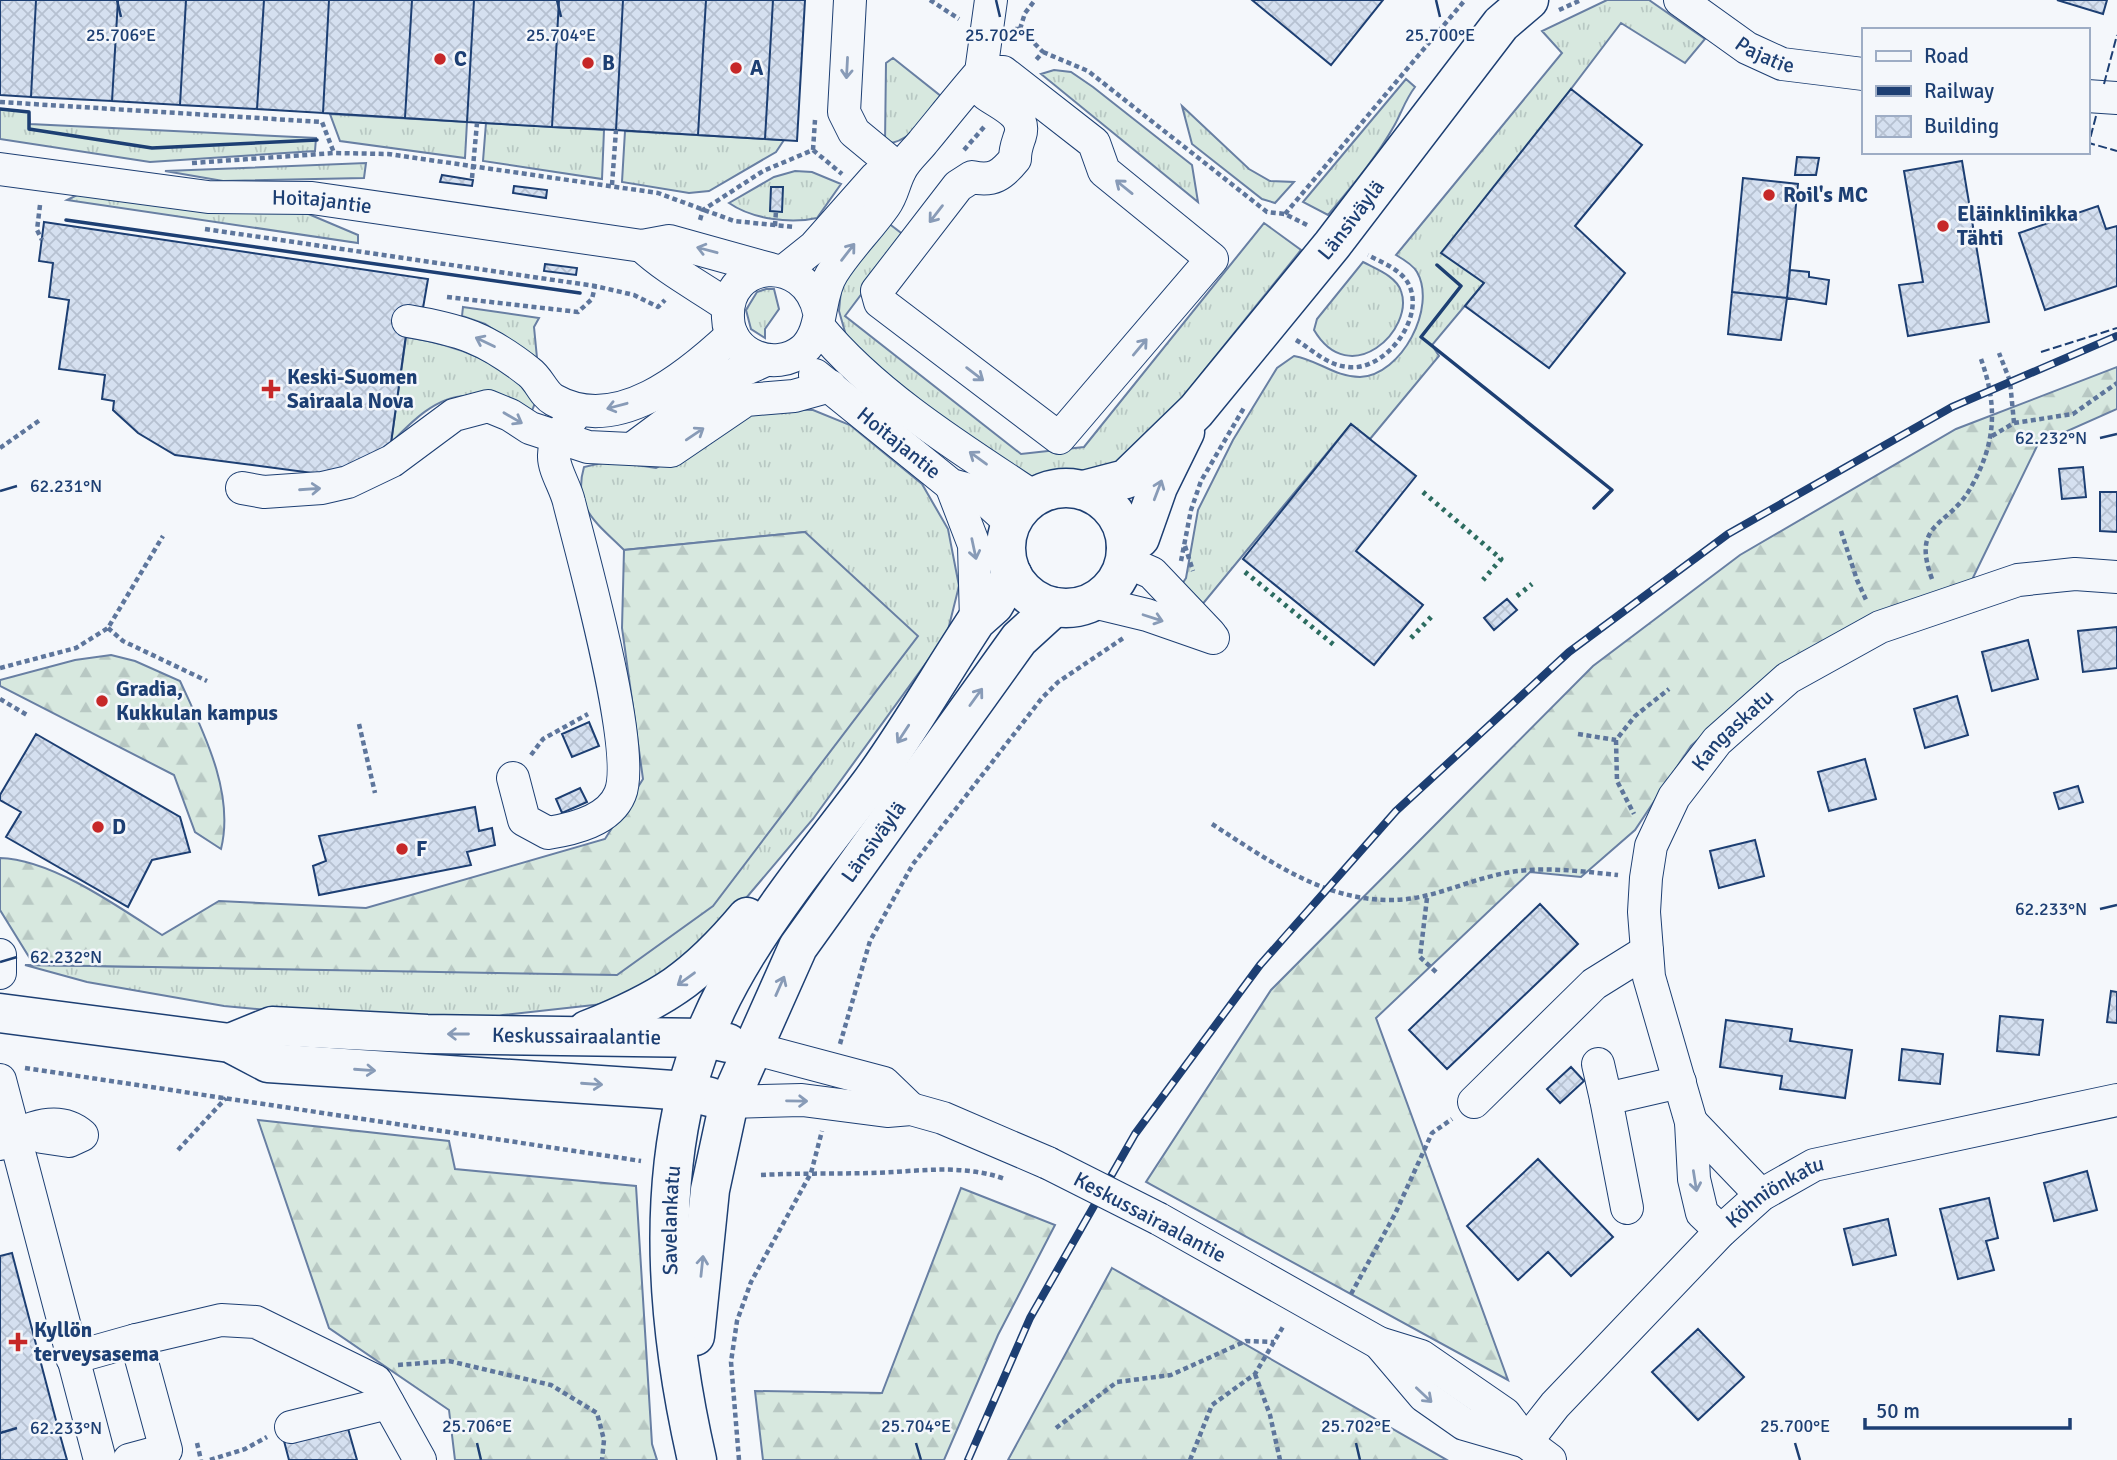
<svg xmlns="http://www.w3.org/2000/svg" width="2117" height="1460" viewBox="0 0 2117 1460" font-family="Signika,sans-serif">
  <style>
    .grass { fill: url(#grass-tufts); stroke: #687fa3; stroke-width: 2 }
    .forest { fill: url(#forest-firs); stroke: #687fa3; stroke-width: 2 }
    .building { fill: url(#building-cross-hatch); stroke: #1d3f73; stroke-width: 2 }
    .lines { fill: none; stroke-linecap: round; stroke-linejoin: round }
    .minor-casing { stroke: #1d3f73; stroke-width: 34 }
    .major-casing { stroke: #1d3f73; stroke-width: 41 }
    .path { stroke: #5e769c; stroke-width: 4.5; stroke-dasharray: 5 3.5; stroke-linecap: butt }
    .minor { stroke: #f4f7fb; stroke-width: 32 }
    .major { stroke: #f4f7fb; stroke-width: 38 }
    .rail-casing { stroke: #1d3f73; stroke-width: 8 }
    .rail { stroke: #f4f7fb; stroke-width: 5; stroke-dasharray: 16; stroke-linecap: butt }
    .minor-bridge-casing { stroke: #1d3f73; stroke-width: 34; stroke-linecap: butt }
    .minor-bridge { stroke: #f4f7fb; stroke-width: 32 }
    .hedge { stroke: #2c6c60; stroke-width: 5; stroke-dasharray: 3.5 5; stroke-linecap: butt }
    .fence { stroke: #1d3f73; stroke-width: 2; stroke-dasharray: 9 3.5; stroke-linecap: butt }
    .wall { stroke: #1d3f73; stroke-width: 3.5 }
    .oneway { stroke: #889bb7 }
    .ticks { fill: none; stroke: #1d3f73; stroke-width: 2.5 }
    .poi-dot { fill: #c62828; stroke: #f4f7fb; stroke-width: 2.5 }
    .labels { text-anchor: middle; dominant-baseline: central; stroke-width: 5; stroke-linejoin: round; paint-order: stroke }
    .street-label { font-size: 21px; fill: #1d3f73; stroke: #f4f7fb }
    .poi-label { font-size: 21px; font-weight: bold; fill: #1d3f73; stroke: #f4f7fb; text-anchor: start }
    .ticks-label { font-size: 18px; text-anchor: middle; fill: #1d3f73; stroke: #f4f7fb; stroke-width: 5; stroke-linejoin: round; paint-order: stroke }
  </style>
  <defs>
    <pattern id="grass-tufts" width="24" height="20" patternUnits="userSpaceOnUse" patternTransform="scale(1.75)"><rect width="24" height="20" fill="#d7e8df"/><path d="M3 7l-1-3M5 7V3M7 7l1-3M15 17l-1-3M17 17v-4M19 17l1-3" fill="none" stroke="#b8c8c3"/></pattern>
    <pattern id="forest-firs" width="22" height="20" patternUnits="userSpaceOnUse" patternTransform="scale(1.75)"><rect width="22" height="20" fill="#d7e8df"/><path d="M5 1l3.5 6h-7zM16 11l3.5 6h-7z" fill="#b8c8c3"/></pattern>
    <pattern id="building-cross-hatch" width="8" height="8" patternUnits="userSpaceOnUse" patternTransform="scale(1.75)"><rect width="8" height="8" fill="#d5e0f0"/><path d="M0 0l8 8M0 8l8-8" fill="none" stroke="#b6c1d1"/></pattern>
  </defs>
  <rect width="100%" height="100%" fill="#f4f7fb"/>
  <path class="grass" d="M1607 0H1649L1705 39 1685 63 1621 23 1571 89 1484 283 1432 345 1439 356 1370 439 1351 424 1201 606 1180 587 1186 578 1198 510 1233 440 1277 368 1294 356C1318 360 1335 377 1360 377 1402 375 1437 307 1417 272 1413 265 1403 259 1396 255L1562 53 1542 31Z
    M893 58 942 97C927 114 910 145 885 143L886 63Z
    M1054 70 1071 72 1093 87 1192 165 1198 202 1041 74Z
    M1406 79 1415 87C1405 100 1402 112 1394 126 1376 158 1352 186 1328 215L1303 202Z
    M1182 106 1249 169 1270 181 1294 182 1275 203 1262 199 1192 144Z
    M0 109 29 112 30 124 316 138 315 151 150 162 0 139Z
    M330 114 467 122 465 158 340 141Z
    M486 123 604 130 602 179 483 161Z
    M625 131 784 140 776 152 709 191 689 193 622 182Z
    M366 163 364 178 223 181 165 171Z
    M795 171 812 172 841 184 817 218C790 224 752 219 729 203L774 177Z
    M79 194 299 210 358 235V243L67 200Z
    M883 219 905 236 845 316 1021 454 1084 447 1264 223 1301 250C1271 287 1241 325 1211 362 1181 399 1150 444 1107 468 1073 487 1034 483 1000 468L849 346 839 311 841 290 848 272Z
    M1363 262C1376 269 1396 276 1401 291 1415 330 1350 391 1314 330L1317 319Z
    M766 289H774L779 309 765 329V338L751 329 746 310 757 292Z
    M463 307 539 318 534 327 537 358 485 324 462 316Z
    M406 337C451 344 510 362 535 403L531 413C512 408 487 396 468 396 437 395 410 423 391 443Z
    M771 409 813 410 850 425 922 484 948 529 959 586 947 634 813 819 730 917 697 951 621 1002 503 1015 460 1028 224 1006 87 982 25 965 617 974 805 532 624 550C598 524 572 508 584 467L610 461 656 468 683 454 734 417Z"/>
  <path class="forest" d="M2117 367V409L2038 444 1969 586 1779 666 1691 746 1635 830 1581 877 1530 872 1376 1018 1508 1380 1146 1182 1271 990 1593 666 1740 555 1956 429Z
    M805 532 918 636 713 906 617 975 34 965 0 910V858C51 859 119 907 162 935L219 901 366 908 605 839 643 779 622 628 624 550Z
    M111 655 135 661 180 681C203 731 235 793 221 849L195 832 174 775 0 686V680L75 660Z
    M258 1120 449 1141 455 1169 636 1186 652 1444 657 1460H455L449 1410 329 1328Z
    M961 1188 1055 1225 998 1335 944 1460H763L755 1391 882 1393Z
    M1112 1268 1447 1460H1008Z"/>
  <path class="building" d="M0 0H36L31 97 0 95Z
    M36 0H118L112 101 31 97Z
    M118 0H186L180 105 112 101Z
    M186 0H264L257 109 180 105Z
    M264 0H329L323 113 257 109Z
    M329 0H412L405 118 323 113Z
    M412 0H474L467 122 405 118Z
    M474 0H559L552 127 467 122Z
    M559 0H623L616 130 552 127Z
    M623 0H706L698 135 616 130Z
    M706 0H773L765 139 698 135Z
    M773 0H805L797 141 765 139Z
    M1252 0H1383L1331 65Z
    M2057 0H2107L2103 14Z
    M1571 89 1642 145 1575 226 1625 273 1549 368 1465 306 1484 283 1441 253Z
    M1797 157 1819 158 1816 175H1795Z
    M1962 161 1989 322 1908 336 1899 285 1923 282 1904 171Z
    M442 175 473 180 472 186 440 182Z
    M1743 178 1798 184 1787 298 1732 292Z
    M514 186 547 190 546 198 513 193Z
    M771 187H783L782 212 770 211Z
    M2098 206 2106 229 2117 226V286L2045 310 2019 233Z
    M44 222 428 279 423 308 410 306 391 443 364 462 320 474 175 455 138 433 113 410 114 401 102 399 105 375 59 369 69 300 49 297 53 263 39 261Z
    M545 264 577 268 576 275 544 271Z
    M1790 270 1809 272V277L1829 280 1826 304 1787 298Z
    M1732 292 1787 298 1781 340 1728 334Z
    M1351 424 1416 476 1356 551 1423 605 1374 665 1243 559Z
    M2083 467 2086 497 2062 499 2059 469Z
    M2100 492H2117V532L2100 531Z
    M1507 599 1517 610 1494 630 1484 618Z
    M2117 627V668L2083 672 2078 631Z
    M2028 640 2038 679 1992 691 1982 652Z
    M1957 696 1968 735 1925 748 1914 709Z
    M589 722 599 746 572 757 562 734Z
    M36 734 180 817 190 852 152 860 128 907 6 837 21 812 0 800V795Z
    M1865 759 1876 799 1829 811 1818 772Z
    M2078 786 2083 802 2059 809 2054 793Z
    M580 788 587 802 562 813 556 799Z
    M475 807 479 831 492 828 495 845 467 852 471 865 319 895 313 866 326 861 319 836Z
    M1755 840 1764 876 1719 888 1710 851Z
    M1540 904 1578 944 1447 1069 1409 1030Z
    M2111 991 2117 992V1023L2107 1022Z
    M2000 1016 2043 1020 2039 1055 1997 1051Z
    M1726 1020 1792 1029 1790 1041 1852 1050 1845 1098 1780 1089 1782 1076 1720 1067Z
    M1902 1049 1943 1054 1940 1084 1899 1080Z
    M1571 1067 1584 1081 1560 1103 1547 1089Z
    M1538 1159 1613 1237 1571 1276 1548 1252 1518 1280 1467 1226Z
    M2087 1171 2097 1210 2054 1221 2044 1183Z
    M1989 1198 1998 1238 1986 1241 1994 1270 1958 1279 1940 1209Z
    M1888 1219 1896 1255 1853 1265 1844 1229Z
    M12 1253 58 1428 67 1460H0V1256Z
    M1698 1329 1744 1377 1698 1420 1652 1372Z
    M347 1425 357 1460H289L284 1441Z"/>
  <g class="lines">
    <defs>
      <g id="minor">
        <path d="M850 0 844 112 854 132 900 170"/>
        <path id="s1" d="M1680 0 1747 48 1782 64 1863 74"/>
        <path d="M2087 96 2117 98"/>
        <path id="s2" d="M0 169 208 197 312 198 642 246 669 241 770 269"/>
        <path d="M642 246C668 270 699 286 728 306"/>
        <path d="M784 271 814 247 876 177 900 170"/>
        <path d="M819 312C806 252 725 259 728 318 729 355 775 373 803 350 825 331 817 295 833 272 848 248 869 228 885 205 893 194 894 182 900 171 905 160 916 151 923 142 942 119 961 95 981 72H1003L1094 143 1104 171 1212 259 1059 438 880 302 877 291 958 186 972 177C993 182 1002 175 1015 159 1015 149 1017 145 1020 136 1027 114 1001 105 986 94L981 72 991 0"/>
        <path d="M408 321C461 330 486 338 529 372 539 379 543 394 554 400 617 436 688 376 732 335"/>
        <path d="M818 326C873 394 961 449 1034 497"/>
        <path id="s3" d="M815 375 951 485 977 492 1011 523"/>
        <path d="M633 448 730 376 766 360"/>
        <path d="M951 485 974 545 976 621"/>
        <path d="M242 488 264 492 322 488 348 482 392 461 454 415 488 406 510 415 530 428 588 447 671 451 746 400 794 396 830 386"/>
        <path d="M1125 561 1152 573 1210 634"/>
        <path d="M1093 602 1147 615 1213 638"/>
        <path d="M513 778 524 820 548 833C573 829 609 821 620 794 638 752 582 554 569 502 566 488 554 470 554 457 553 440 569 423 578 410"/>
        <path d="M0 955V973"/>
        <path d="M752 1048 884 1083 911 1109"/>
        <path d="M1598 1064 1606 1099"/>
        <path d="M0 1080 100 1460"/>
        <path d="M729 1102 802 1100 887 1111 911 1109 943 1118 1048 1163"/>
        <path d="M1474 1102 1594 984 1647 951"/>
        <path d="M1691 1122 1761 1195"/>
        <path d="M0 1144C24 1129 58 1114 82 1135L69 1141 42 1137 35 1129"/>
        <path d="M1627 1208 1606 1099 1680 1082"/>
        <path d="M1159 1219 1379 1343 1421 1356 1505 1414 1526 1442 1550 1460"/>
        <path id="s4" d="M1721 1231 1702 1213 1694 1179 1691 1122 1649 977 1644 912 1646 878 1651 846 1674 797 1717 741 1788 678 1880 627 2018 580 2075 574 2117 577"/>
        <path d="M136 1340 221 1320 256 1322 376 1381 420 1460"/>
        <path d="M1379 1343 1424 1396 1464 1424 1526 1442"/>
        <path d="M72 1358 136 1340 166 1450 129 1460"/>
        <path d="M291 1427 388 1403"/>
        <path id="s5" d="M1526 1442 1555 1405 1721 1231 1761 1195 1814 1165 2117 1100"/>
      </g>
      <g id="major">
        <circle cx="1066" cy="548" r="60"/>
        <path id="s6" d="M1084 490 1126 479 1196 411 1332 245 1501 24 1529 0"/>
        <path d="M1126 548 1140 538 1158 487 1185 432"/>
        <path d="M0 1013 230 1043 268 1063 645 1088 686 1091 710 1097"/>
        <path d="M587 1030C662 1000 695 979 747 917"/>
        <path id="s7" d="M230 1043 272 1026 427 1034 705 1038 728 1043"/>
        <path id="s8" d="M695 1336 710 1190 729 1102 798 947 1019 639 1054 607"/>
        <path id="s9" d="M697 1460C670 1342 657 1211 686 1093 715 972 800 878 872 781 909 730 941 674 976 621L994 605 1012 574"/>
      </g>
    </defs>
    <use href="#minor" class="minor-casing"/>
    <use href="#major" class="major-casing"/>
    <path class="path" d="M930 0 959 19
      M1559 10 1581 0
      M1015 29H1020L1043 52 1034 62
      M1020 29 1025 13 1035 0
      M1043 52 1088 71 1267 212 1285 214 1307 225
      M0 102 322 122 334 153
      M813 150 842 174
      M813 150 815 120
      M964 150 984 127
      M192 163 334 153 388 154 658 193 734 221 794 227
      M472 178 477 123
      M612 185 616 130
      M40 205 37 230 42 240
      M1285 214 1465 0
      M700 220 703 210 763 171 813 150
      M775 226 776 211
      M205 229 595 286 634 295 658 307 665 300
      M447 297 578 312 592 299 595 286
      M1296 340C1314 351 1327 365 1348 367 1385 372 1427 317 1408 283 1400 269 1381 262 1368 255
      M2014 423 2073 414 2117 383
      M1992 436 2014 423 2010 381 1999 353
      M0 448 40 420
      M1841 531 1857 580 1867 602
      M1185 546 1193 571
      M1181 561 1191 510 1201 481 1245 406
      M1932 579C1911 522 1947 528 1970 489 1996 444 1998 407 1981 359
      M108 628 123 641 207 681
      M0 668 76 648 108 628 163 536
      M0 699 27 715
      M359 724 375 793
      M1578 734 1616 740 1635 716 1669 689
      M1616 740 1617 781 1634 814
      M531 755 543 739 588 714
      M1212 824C1265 858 1320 899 1387 900 1427 901 1458 884 1496 875 1536 865 1577 871 1618 875
      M1427 898 1420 957 1438 974
      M840 1044 870 941 913 864 1042 698 1058 682 1125 637
      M25 1068 641 1161
      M178 1150 226 1098
      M761 1175C797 1173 834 1174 870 1173 916 1172 960 1163 1005 1179
      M1351 1294 1395 1214 1432 1133 1452 1119
      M398 1365 449 1361 551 1385 597 1413 604 1440 602 1460
      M1255 1374 1270 1415 1280 1460
      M1056 1428 1117 1382 1171 1375 1246 1341 1274 1342
      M197 1443 201 1460
      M210 1460 245 1449 267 1437
      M739 1460 731 1362 737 1321 751 1282 811 1173 822 1131
      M1190 1460 1212 1405 1255 1374 1284 1325"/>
    <use href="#minor" class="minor"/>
    <use href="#major" class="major"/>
    <defs>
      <path id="rail" d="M968 1460 1030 1318 1135 1134 1260 965 1396 811 1569 652 1728 534 1952 407 2117 336"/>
    </defs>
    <use href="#rail" class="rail-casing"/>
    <use href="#rail" class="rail"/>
    <defs>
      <path id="minor-bridge" d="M1048 1163 1159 1219"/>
    </defs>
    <use href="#minor-bridge" class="minor-bridge-casing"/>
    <use href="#minor-bridge" class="minor-bridge"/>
    <path class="hedge" d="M1423 492 1501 559 1483 580
      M1245 572 1334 645
      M1517 596 1532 584
      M1411 638 1434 614"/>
    <path class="fence" d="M2104 84 2117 35
      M2096 116 2089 143 2117 151
      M2041 352 2117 328"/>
    <path class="wall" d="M0 109 29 112V129L152 148 317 140
      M66 220 580 293
      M1437 265 1461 286 1421 337 1612 490 1594 508"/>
  </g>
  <defs><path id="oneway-shaft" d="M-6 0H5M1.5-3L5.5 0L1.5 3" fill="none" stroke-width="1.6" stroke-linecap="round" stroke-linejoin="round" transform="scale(1.75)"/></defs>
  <g class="oneway">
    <use href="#oneway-shaft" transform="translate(847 68) rotate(93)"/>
    <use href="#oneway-shaft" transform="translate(1124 187) rotate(-141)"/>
    <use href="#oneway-shaft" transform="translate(936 214) rotate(128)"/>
    <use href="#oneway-shaft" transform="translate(707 250) rotate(-165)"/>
    <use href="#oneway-shaft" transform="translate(848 252) rotate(-52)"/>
    <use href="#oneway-shaft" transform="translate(485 342) rotate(-154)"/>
    <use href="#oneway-shaft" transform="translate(1140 347) rotate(-50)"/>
    <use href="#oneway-shaft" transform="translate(975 374) rotate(37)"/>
    <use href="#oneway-shaft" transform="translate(617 406) rotate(165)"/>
    <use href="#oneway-shaft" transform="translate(513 418) rotate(30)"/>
    <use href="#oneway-shaft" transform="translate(695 434) rotate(-34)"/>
    <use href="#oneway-shaft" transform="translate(978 458) rotate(-144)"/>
    <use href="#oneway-shaft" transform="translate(310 489) rotate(-4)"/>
    <use href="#oneway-shaft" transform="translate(1158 490) rotate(-69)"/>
    <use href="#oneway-shaft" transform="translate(974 549) rotate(78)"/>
    <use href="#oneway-shaft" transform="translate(1153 618) rotate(18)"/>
    <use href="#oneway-shaft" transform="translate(976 697) rotate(-54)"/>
    <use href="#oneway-shaft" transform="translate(903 734) rotate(123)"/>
    <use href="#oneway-shaft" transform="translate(686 979) rotate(144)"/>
    <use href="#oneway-shaft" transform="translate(780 986) rotate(-66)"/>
    <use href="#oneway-shaft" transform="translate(458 1034) rotate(-180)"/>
    <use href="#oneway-shaft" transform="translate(365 1070) rotate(4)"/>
    <use href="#oneway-shaft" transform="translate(592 1084) rotate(4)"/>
    <use href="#oneway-shaft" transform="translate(797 1101) rotate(1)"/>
    <use href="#oneway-shaft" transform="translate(1695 1181) rotate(81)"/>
    <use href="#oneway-shaft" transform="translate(702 1266) rotate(-84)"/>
    <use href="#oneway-shaft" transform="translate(1424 1395) rotate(43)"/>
  </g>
  <path class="ticks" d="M117 0 121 17M557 0 561 17M996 0 1000 17M1436 0 1440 17M2100 438 2117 434M0 491 17 486M2100 909 2117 905M0 962 17 957M0 1433 17 1428M477 1443 481 1460M916 1443 921 1460M1356 1443 1360 1460M1795 1443 1800 1460"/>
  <g class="poi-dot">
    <circle cx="440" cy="59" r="7"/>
    <circle cx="588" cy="63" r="7"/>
    <circle cx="736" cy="68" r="7"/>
    <circle cx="1769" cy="195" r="7"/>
    <circle cx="1943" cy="226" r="7"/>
    <path d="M267.5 378.5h7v7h7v7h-7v7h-7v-7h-7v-7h7z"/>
    <circle cx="102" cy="701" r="7"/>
    <circle cx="98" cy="827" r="7"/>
    <circle cx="402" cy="849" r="7"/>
    <path d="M14.5 1331.5h7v7h7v7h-7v7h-7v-7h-7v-7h7z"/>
  </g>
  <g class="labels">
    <g class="street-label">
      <text stroke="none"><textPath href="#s1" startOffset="102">Pajatie</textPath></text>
      <text stroke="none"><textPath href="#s2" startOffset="324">Hoitajantie</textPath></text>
      <text stroke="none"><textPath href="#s6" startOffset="387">Länsiväylä</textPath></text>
      <text stroke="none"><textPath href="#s3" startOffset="108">Hoitajantie</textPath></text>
      <text stroke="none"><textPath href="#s4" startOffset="544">Kangaskatu</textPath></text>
      <text stroke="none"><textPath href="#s8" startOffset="536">Länsiväylä</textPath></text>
      <text stroke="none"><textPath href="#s7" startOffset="350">Keskussairaalantie</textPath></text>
      <text stroke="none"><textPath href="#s5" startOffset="355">Köhniönkatu</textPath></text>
      <text transform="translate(1150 1217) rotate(28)">Keskussairaalantie</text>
      <text stroke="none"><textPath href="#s9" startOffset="242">Savelankatu</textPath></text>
    </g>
    <g class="poi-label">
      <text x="454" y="59">C</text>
      <text x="602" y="63">B</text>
      <text x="750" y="68">A</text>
      <text x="1783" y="195">Roil's MC</text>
      <text x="1957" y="214">Eläinklinikka<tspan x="1957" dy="24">Tähti</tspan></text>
      <text x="287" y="377">Keski-Suomen<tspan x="287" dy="24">Sairaala Nova</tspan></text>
      <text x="116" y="689">Gradia,<tspan x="116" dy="24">Kukkulan kampus</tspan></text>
      <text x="112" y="827">D</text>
      <text x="416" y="849">F</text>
      <text x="34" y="1330">Kyllön<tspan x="34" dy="24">terveysasema</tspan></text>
    </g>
  </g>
  <g class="ticks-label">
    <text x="121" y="41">25.706°E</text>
    <text x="561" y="41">25.704°E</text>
    <text x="1000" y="41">25.702°E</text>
    <text x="1440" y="41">25.700°E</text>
    <text x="2051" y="444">62.232°N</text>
    <text x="66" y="492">62.231°N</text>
    <text x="2051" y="915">62.233°N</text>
    <text x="66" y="963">62.232°N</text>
    <text x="477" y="1432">25.706°E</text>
    <text x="916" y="1432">25.704°E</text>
    <text x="1356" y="1432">25.702°E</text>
    <text x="1795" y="1432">25.700°E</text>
    <text x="66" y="1434">62.233°N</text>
  </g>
  <rect x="1862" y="28" width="228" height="126" fill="#f4f7fb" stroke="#9eadc5" stroke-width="2"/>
  <rect x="1876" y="51" width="35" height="10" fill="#f4f7fb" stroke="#9eadc5" stroke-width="2"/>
  <text x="1924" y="63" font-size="21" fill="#1d3f73">Road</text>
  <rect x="1876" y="86" width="35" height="10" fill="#1d3f73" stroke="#9eadc5" stroke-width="2"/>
  <text x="1924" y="98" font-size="21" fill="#1d3f73">Railway</text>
  <rect x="1876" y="116" width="35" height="21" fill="url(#building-cross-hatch)" stroke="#9eadc5" stroke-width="2"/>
  <text x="1924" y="133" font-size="21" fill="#1d3f73">Building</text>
  <path d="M1865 1418v10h205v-10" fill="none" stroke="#1d3f73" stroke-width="3.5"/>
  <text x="1876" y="1418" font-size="21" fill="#1d3f73" stroke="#f4f7fb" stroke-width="5" paint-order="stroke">50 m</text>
</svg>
